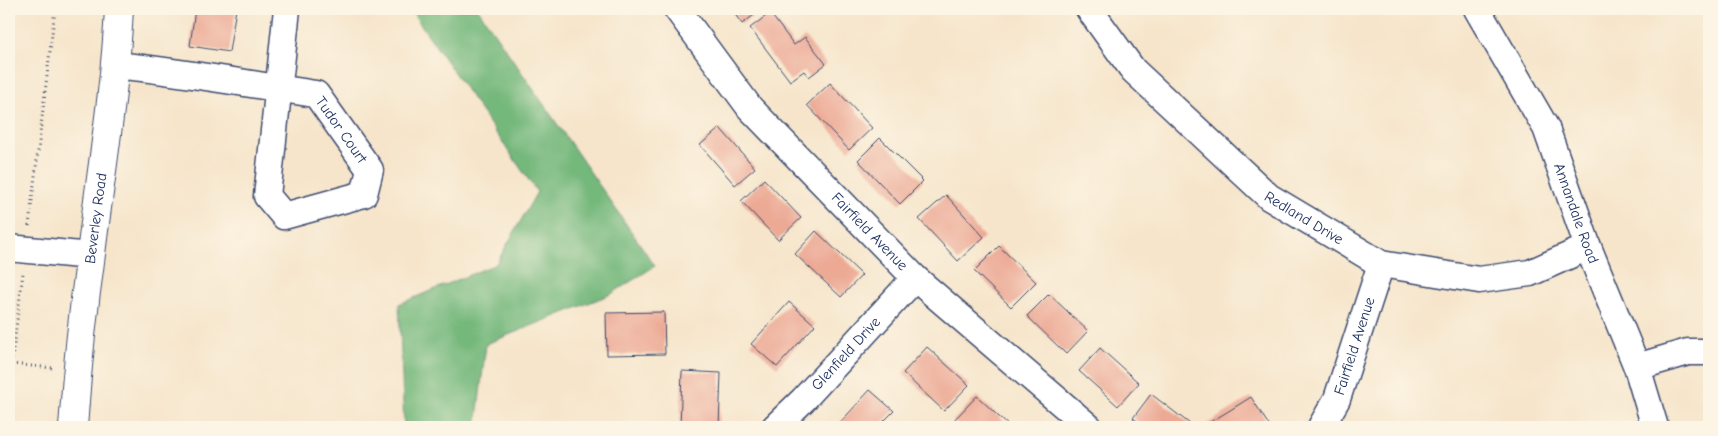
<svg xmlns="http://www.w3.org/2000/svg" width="1718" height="436" viewBox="0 0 1718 436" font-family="'Comic Neue',sans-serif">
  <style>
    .forest { fill: #75b87b; stroke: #48746c }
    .building { fill: #eca994 }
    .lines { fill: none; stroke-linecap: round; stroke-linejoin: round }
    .minor-casing { stroke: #3c4a6e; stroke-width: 29 }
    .major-casing { stroke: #3c4a6e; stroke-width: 30 }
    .path { stroke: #3c4a6e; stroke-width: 3; stroke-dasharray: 1 4; stroke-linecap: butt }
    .minor { stroke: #fff; stroke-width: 26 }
    .major { stroke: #fff; stroke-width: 28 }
    .labels { text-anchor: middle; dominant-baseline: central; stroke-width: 5; stroke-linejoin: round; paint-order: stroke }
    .street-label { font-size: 15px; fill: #1b2f5e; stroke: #fcf5e5 }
  </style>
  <rect width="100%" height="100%" fill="#fcf5e5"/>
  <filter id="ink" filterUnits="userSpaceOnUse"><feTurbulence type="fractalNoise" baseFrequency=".02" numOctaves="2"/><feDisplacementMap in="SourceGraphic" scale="10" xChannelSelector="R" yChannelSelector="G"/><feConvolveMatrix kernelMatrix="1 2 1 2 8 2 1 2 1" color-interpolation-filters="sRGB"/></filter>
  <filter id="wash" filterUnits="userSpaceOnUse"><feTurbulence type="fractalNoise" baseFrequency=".0096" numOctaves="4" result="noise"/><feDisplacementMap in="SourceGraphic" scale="20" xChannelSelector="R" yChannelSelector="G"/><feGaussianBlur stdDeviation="1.12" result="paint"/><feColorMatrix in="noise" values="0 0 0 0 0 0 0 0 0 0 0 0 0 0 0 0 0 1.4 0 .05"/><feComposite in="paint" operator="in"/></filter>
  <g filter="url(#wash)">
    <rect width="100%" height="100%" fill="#f6e5cb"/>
    <path class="forest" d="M410 9H478L655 266 611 294 486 344 476 427H404L399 304 496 264 537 192Z"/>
    <g id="blocks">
      <path class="building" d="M195 9H236L229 52 190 46Z
        M731 9H762L742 24Z
        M770 13 794 45 805 37 826 64 809 77 804 71 790 81 750 28Z
        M830 83 872 128 849 150 807 105Z
        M720 128 755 168 735 185 700 145Z
        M880 138 923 181 900 204 858 160Z
        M764 179 801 218 778 240 741 201Z
        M946 195 984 237 958 261 919 219Z
        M816 231 862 275 841 297 795 254Z
        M999 246 1036 282 1011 307 974 271Z
        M1049 294 1088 331 1066 354 1027 316Z
        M789 302 815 325 777 367 751 344Z
        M664 312 665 354 607 355 606 313Z
        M927 347 969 385 944 411 903 373Z
        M1100 348 1139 383 1118 406 1079 371Z
        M682 371 721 373 719 427H680Z
        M870 390 894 411 878 427H836Z
        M1151 394 1172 410 1194 427H1145L1133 418Z
        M977 396 997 415 1010 427H960L953 421Z
        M1251 397 1270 427H1202L1227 412Z"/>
    </g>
  </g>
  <g filter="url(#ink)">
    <use href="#blocks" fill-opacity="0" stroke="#3c4a6e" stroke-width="1"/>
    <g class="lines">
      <defs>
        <g id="minor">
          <path id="s1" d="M677 9 750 108 915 278 1089 427"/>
          <path id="s2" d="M1089 9 1133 70 1269 197 1381 264 1479 280 1530 273 1588 247"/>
          <path id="s3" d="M1477 9 1546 128 1588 247 1637 367 1655 427"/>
          <path id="s4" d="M116 65C183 72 249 84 316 94L370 170 364 194 284 216 267 196 287 9"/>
          <path d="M9 248 90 256"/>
          <path d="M1637 367 1688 352H1709"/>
          <path id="s5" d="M775 427 803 400 915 278"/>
          <path id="s6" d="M1321 427 1337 399 1381 264"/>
        </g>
        <g id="major">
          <path id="s7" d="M73 427C77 369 83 311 91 254 101 172 115 91 119 9"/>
        </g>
      </defs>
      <use href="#minor" class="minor-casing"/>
      <use href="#major" class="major-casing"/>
      <path class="path" d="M29 226 55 9
        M11 364 53 368
        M9 384 23 273"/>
      <use href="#minor" class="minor"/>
      <use href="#major" class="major"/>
    </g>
  </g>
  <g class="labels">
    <g class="street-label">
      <text stroke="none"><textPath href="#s4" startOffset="246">Tudor Court</textPath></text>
      <text stroke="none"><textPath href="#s3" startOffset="228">Annandale Road</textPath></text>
      <text stroke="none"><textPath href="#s7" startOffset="210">Beverley Road</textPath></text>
      <text stroke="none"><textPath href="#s2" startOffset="302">Redland Drive</textPath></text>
      <text stroke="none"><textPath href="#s1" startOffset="295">Fairfield Avenue</textPath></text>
      <text stroke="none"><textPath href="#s6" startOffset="88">Fairfield Avenue</textPath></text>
      <text stroke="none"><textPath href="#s5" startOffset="102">Glenfield Drive</textPath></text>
    </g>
  </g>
  <rect width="1718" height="436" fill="none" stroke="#fcf5e5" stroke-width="30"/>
</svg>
